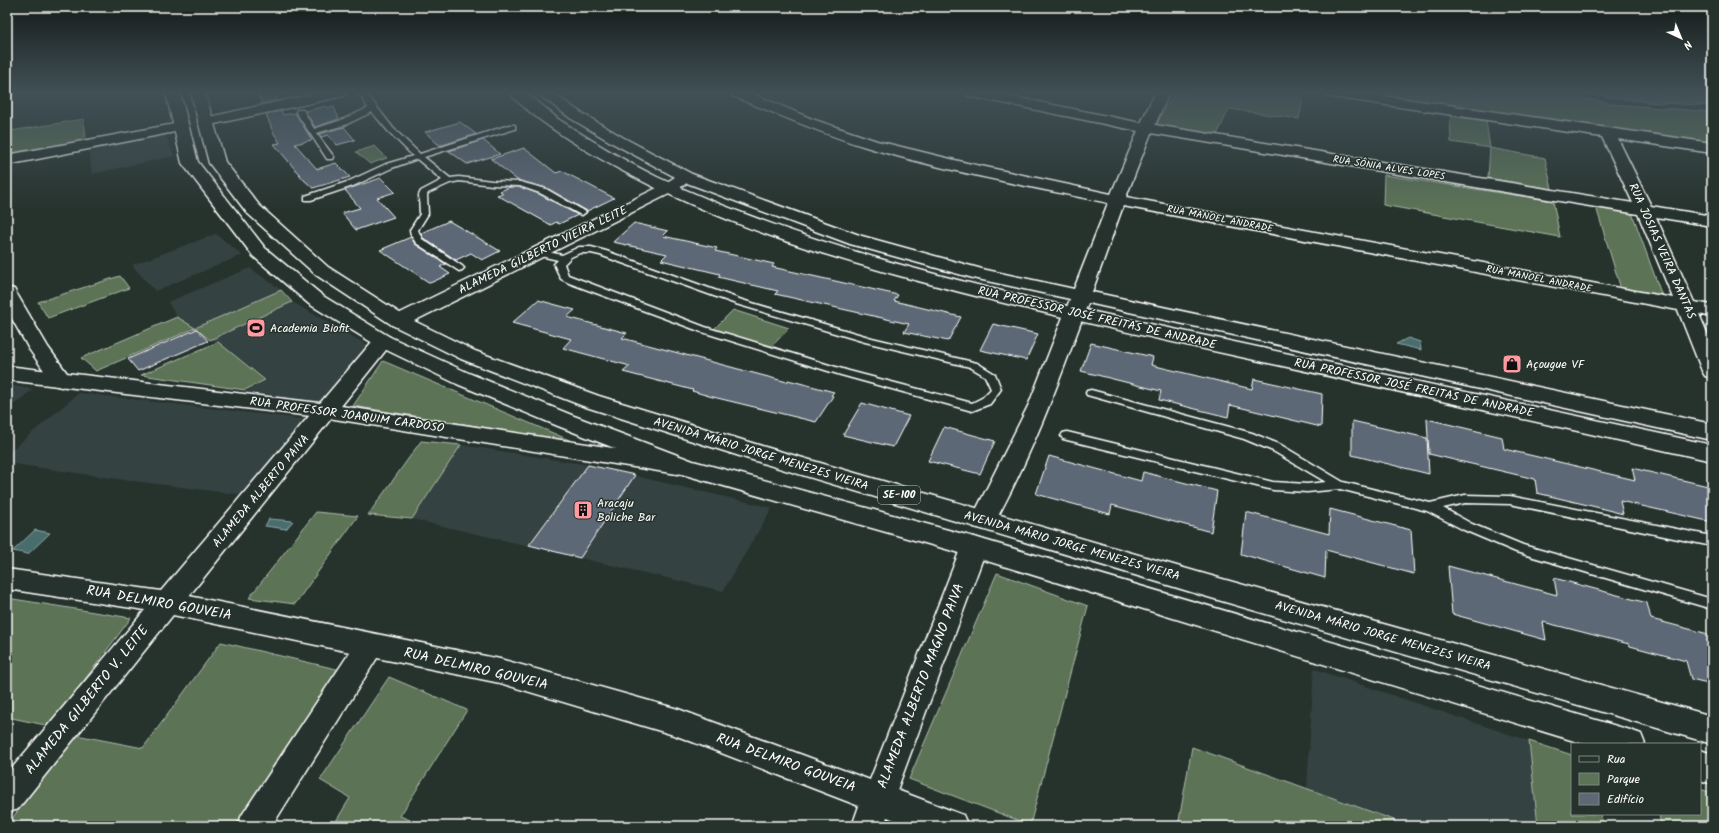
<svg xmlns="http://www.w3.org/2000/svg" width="1719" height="833" viewBox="0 0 1719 833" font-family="Kalam,sans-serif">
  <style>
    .built { fill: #364343 }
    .green { fill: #5c7357; stroke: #aeb9ab }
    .water { fill: #486c6d; stroke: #91a7a7 }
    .building { fill: #5d6876; stroke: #fff }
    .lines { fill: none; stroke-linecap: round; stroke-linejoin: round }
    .service-casing { stroke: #fff; stroke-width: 3 }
    .minor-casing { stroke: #fff; stroke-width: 3 }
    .tertiary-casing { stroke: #fff; stroke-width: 3 }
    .primary-casing { stroke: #fff; stroke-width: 3 }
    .service { fill: #26332d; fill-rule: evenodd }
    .minor { fill: #26332d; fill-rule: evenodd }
    .tertiary { fill: #26332d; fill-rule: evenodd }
    .primary { fill: #26332d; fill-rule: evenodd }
    .labels { text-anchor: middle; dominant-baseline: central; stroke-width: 3; stroke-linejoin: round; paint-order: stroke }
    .far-street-label { font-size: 10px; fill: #fff; stroke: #26332d }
    .shield { fill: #26332d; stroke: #bec2c0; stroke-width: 1 }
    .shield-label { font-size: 11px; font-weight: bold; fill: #fff }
    .street-label { font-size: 12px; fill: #fff; stroke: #26332d }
    .poi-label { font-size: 12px; fill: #fff; stroke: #26332d; text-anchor: start }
    .near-street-label { font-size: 14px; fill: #fff; stroke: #26332d }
  </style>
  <rect width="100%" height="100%" fill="#26332d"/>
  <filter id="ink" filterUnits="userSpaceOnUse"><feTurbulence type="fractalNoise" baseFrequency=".025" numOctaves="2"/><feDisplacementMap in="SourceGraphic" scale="8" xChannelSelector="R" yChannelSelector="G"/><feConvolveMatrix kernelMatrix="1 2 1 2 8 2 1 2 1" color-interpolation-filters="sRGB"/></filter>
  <g filter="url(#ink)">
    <path class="built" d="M165 135 174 156 92 174 89 150Z
      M216 234 242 255 155 291 132 265Z
      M250 268 281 290 195 328 177 317 168 302Z
      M292 302 369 346 321 403 243 393 267 380 218 342 210 340Z
      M7 385 33 389 7 410Z
      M79 393 310 420 244 495 119 479 7 463V454Z
      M461 445 588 465 772 508 723 591 412 519Z
      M1314 669 1529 741 1538 826H1394V819L1307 789Z"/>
    <path class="green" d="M1174 93H1295L1304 95 1299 119 1229 109 1217 135 1156 125Z
      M1371 93H1560L1613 104 1712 112V143Z
      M1582 93H1712V106L1647 102Z
      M1450 116 1486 121 1490 148 1545 158 1552 189 1488 178 1490 148 1451 142Z
      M84 119 86 140 7 155V147L11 131Z
      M375 146 387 158 370 164 356 152Z
      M1384 175 1553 201 1560 237 1383 205Z
      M1596 207 1632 213 1662 296 1621 289Z
      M120 276 129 288 48 318 38 302Z
      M281 290 292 302 210 340 195 328 96 371 81 358 177 317 195 328Z
      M733 310 789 328 770 348 713 330Z
      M218 342 265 380 245 390 141 375Z
      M383 361 574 442 353 406Z
      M421 441 461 445 412 519 368 515Z
      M316 512 358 516 295 604 249 598Z
      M997 573 1088 606 1030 825 909 779Z
      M7 598 131 618 50 726 7 717Z
      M221 642 349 672 245 826H7L71 734 143 748Z
      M389 677 467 710 400 816 425 826H333L350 798 320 780Z
      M1529 741 1572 755V814H1601L1603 826H1538Z
      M1192 747 1394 820V826H1178Z
      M1700 789 1712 793V826H1661L1659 814H1700Z"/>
    <path class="water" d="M1408 338 1420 342 1421 350 1396 344Z
      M269 519 293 521 286 529 265 526Z
      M35 530 50 533 28 554 13 551Z"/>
    <path class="building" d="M258 93H275L277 100 262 104Z
      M327 106 328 108 334 107 339 119 315 127 305 111Z
      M281 111 283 115 295 113 312 140 295 144 317 169 336 163 350 177 313 188 304 180 274 144 280 143 273 132 266 114Z
      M460 122 476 134 443 145H439L425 132Z
      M344 127 355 140 337 145 328 135 321 137 319 134Z
      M483 140 500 154 467 164 449 151Z
      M524 148 556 173 562 171 614 198 587 211 547 188 517 180 491 159Z
      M381 178 395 192 377 198 394 217 356 230 342 213 360 208 345 190Z
      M510 187H520L539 194 578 215 559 224 556 222 551 225 497 195 503 193 500 191Z
      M449 221 480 239 500 251 482 260 471 253 456 260 423 238 421 233Z
      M634 223 668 231 663 236 717 248 715 251 774 264 772 267 898 295 894 301 961 317 948 341 904 332 909 324 775 294 778 291 718 277 720 274 661 260 667 254 613 242Z
      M411 237 415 244 446 264 440 267 450 274 430 283 380 250Z
      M538 300 575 310 567 317 627 333 622 338 787 382 788 380 834 392 831 395 833 396 816 422 709 396 692 391 693 390 623 372 630 366 563 348 571 339 512 323Z
      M993 324 1038 334 1026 360 980 350Z
      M197 329 208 341 138 371 128 359Z
      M1091 343 1153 357 1151 365 1252 389 1254 379 1322 394 1321 427 1230 405 1228 417 1159 400 1161 391 1081 371Z
      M862 403 909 416 893 447 843 435Z
      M1427 419 1502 437 1504 449 1635 480 1632 468 1712 487V522L1620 501 1623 514 1596 507 1537 493 1535 479 1429 454Z
      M1352 421 1427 438 1429 474 1352 455Z
      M944 427 995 441 980 474 928 461Z
      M1049 456 1141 481 1143 472 1217 491 1211 532 1112 505 1110 514 1036 494Z
      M588 465 635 475 580 558 529 545Z
      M1330 509 1411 530 1414 574 1326 550 1325 578 1241 554 1246 512 1329 534Z
      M1448 566 1557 595 1554 578 1647 603 1651 619 1712 635V684L1691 679 1686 661 1630 646 1629 644 1543 622 1546 640 1452 614Z"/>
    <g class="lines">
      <defs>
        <path id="service" d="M359 93H366L393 128 420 154 509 125H515V129L424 157 450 178 459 177 492 181 520 182 546 189 586 212 582 215 579 214 540 193 520 186 492 185 459 181 450 183 428 193 427 195 428 214 418 230 422 239 462 266 464 268 462 270 459 271 416 243 411 235 410 230 420 214 419 195 421 191 442 180 417 159 392 168 353 186 311 200H305V196L347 182 386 164 413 156 388 131 372 112 345 125 316 133 334 157 333 159H327L296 112 297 110H303L314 129 339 121 368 108Z
          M579 247H591L606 251 742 300 872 338 977 363 995 374 1001 389 990 404 972 411 841 375 699 331 569 283 561 279 554 264 558 260 536 255 535 253 539 250 562 255ZM580 253H591L600 255 736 304 865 342 970 367 985 376 991 389 982 398 972 403 849 371 705 327 568 275 564 264 571 257Z
          M1091 390 1252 433 1281 445 1343 482 1430 503 1465 495 1510 496 1712 536V546L1510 504 1465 503 1443 508 1472 524 1523 545 1712 599V609L1516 552 1464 530 1427 511 1340 489 1307 492 1273 490 1063 439 1061 436 1063 433 1067 432 1273 482 1307 484 1326 482 1273 451 1244 439 1087 395 1086 393 1087 391Z"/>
        <path id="minor" d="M318 93H346L344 96 339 97 205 126 200 125 198 122 200 119 205 118Z
          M537 93H553L580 112 624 138 692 174 862 236 982 269 1074 289 1108 203C1028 186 944 171 866 147 820 133 777 114 733 96L731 93H751L812 119 877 141 967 163 1111 194 1138 131 973 97 968 96 966 93H995L1141 123 1155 93H1169L1155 125 1633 203 1602 137 1332 97 1327 96 1325 93H1363L1712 143V153L1618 139 1651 206 1712 216V226L1656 217 1694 302 1712 305V317L1699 314 1712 345V378L1705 376 1702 371 1678 310 1123 206 1092 292 1712 424V440L1088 303C1060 379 1032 456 992 527L983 529 974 527 971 520 1029 404 1070 299 973 278 850 244 687 183 673 192 406 325 399 327 392 325 389 321 392 317 661 186 675 177 614 144 570 118ZM1151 133 1638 214 1673 298 1126 197Z
          M180 123 185 124 187 127 185 130 7 165V155Z
          M7 287 14 289 48 347 72 380 68 385 61 387 54 385 29 349 7 310Z
          M383 335 390 337 393 341 390 345 189 596 500 659 678 709 870 780 961 547 965 540 974 537 983 540 987 547 897 790 963 815 968 826H910L887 817 884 826H852L859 806 677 736 500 683 377 658 272 826H237L242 815 350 652 173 615 18 809 7 813V774L145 610 7 589V569L161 591 376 337Z"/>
        <path id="tertiary" d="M509 93C514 93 520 92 524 93 531 95 551 113 558 119 590 140 623 160 657 177 782 235 914 271 1048 302L1712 445V461C1563 428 1413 394 1264 362 1162 340 1061 318 960 292 843 262 725 227 619 169 584 150 537 122 509 93Z
          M7 366 328 404 677 458 685 460 689 466 685 472 677 474 328 418 7 380Z"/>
        <path id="primary" d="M166 93H180L198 162 265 248 323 296 390 337 471 374 574 416 693 461 974 537 1630 730 1641 734 1645 744H1584L974 557 678 473 558 426 457 384 376 345 309 304 253 256 182 163Z
          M191 93H205L225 162 259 205 328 267 406 317 475 351 599 396 765 447 1201 573 1712 716V744L1201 595 749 459 583 406 461 359 392 325 316 275 247 213 209 163Z
          M1700 750 1712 754V784L1700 780Z"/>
      </defs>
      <use href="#service" class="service-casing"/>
      <use href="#minor" class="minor-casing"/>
      <use href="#tertiary" class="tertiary-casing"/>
      <use href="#primary" class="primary-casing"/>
      <use href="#service" class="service"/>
      <use href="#minor" class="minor"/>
      <use href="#tertiary" class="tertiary"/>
      <use href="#primary" class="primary"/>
    </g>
  </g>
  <linearGradient id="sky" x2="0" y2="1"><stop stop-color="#151c19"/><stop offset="0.44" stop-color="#415057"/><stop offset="1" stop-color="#415057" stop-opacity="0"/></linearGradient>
  <rect width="1719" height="210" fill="url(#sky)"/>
  <defs>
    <symbol id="stadium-square" viewBox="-11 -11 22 22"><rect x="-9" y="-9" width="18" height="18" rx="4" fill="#ff9aa2" stroke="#26332d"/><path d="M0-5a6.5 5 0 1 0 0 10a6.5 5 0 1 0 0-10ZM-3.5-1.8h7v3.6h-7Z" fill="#111"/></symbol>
    <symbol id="shop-square" viewBox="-11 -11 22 22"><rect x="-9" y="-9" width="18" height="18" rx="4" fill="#ff9aa2" stroke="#26332d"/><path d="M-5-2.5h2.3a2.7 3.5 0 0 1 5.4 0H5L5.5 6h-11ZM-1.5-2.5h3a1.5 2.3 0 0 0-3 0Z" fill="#111"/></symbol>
    <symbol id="building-square" viewBox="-11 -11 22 22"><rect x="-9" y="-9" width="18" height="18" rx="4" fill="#ff9aa2" stroke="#26332d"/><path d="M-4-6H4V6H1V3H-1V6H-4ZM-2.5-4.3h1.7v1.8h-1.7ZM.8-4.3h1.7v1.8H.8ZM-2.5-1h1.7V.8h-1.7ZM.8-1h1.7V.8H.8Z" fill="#111"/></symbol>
  </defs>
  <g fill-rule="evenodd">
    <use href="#stadium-square" x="245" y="317" width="22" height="22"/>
    <use href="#shop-square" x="1501" y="353" width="22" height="22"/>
    <use href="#building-square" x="572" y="499" width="22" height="22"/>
  </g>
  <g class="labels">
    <g class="far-street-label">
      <text transform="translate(1389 168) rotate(9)">RUA SÔNIA ALVES LOPES</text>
      <text transform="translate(1220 219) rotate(11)">RUA MANOEL ANDRADE</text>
      <text transform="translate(1539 279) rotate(11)">RUA MANOEL ANDRADE</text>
    </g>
    <rect class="shield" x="878" y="486" width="42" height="18" rx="3"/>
    <g class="shield-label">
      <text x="899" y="495">SE-100</text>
    </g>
    <g class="street-label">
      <text transform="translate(543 250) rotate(-26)">ALAMEDA GILBERTO VIEIRA LEITE</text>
      <text transform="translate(1662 251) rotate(66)">RUA JOSIAS VEIRA DANTAS</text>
      <text transform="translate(1097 318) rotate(13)">RUA PROFESSOR JOSÉ FREITAS DE ANDRADE</text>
      <text transform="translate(1414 388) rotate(12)">RUA PROFESSOR JOSÉ FREITAS DE ANDRADE</text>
      <text transform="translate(347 415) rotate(8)">RUA PROFESSOR JOAQUIM CARDOSO</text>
      <text transform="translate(761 454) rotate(17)">AVENIDA MÁRIO JORGE MENEZES VIEIRA</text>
      <text transform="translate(261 491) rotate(-50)">ALAMEDA ALBERTO PAIVA</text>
      <text transform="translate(1072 546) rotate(16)">AVENIDA MÁRIO JORGE MENEZES VIEIRA</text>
      <text transform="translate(1383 636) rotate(16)">AVENIDA MÁRIO JORGE MENEZES VIEIRA</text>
    </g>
    <g class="poi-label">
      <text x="270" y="328">Academia Biofit</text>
      <text x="1526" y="364">Açougue VF</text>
      <text x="597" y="503">Aracaju<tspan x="597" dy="14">Boliche Bar</tspan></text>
    </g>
    <g class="near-street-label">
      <text transform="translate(159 603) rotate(10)">RUA DELMIRO GOUVEIA</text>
      <text transform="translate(476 669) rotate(13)">RUA DELMIRO GOUVEIA</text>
      <text transform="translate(921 686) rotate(-69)">ALAMEDA ALBERTO MAGNO PAIVA</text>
      <text transform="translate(87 700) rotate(-51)">ALAMEDA GILBERTO V. LEITE</text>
      <text transform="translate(786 763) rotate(20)">RUA DELMIRO GOUVEIA</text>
    </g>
  </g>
  <rect width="1719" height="833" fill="none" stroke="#26332d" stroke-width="24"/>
  <rect x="12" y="12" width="1695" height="809" fill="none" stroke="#fff" stroke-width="1.5" filter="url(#ink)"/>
  <rect x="1571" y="743" width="130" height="72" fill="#26332d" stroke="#7d8581"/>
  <rect x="1579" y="756" width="20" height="6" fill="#26332d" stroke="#7d8581"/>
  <text x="1607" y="763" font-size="12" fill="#ffffff">Rua</text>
  <rect x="1579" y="773" width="20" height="12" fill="#5c7357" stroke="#7d8581"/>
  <text x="1607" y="783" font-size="12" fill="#ffffff">Parque</text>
  <rect x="1579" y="793" width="20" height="12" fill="#5d6876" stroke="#7d8581"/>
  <text x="1607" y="803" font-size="12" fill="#ffffff">Edifício</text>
  <g transform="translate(1681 38) rotate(136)" stroke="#26332d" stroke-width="3" paint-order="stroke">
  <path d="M0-3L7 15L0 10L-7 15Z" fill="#ffffff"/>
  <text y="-6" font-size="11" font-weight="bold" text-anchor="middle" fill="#ffffff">N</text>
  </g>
</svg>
